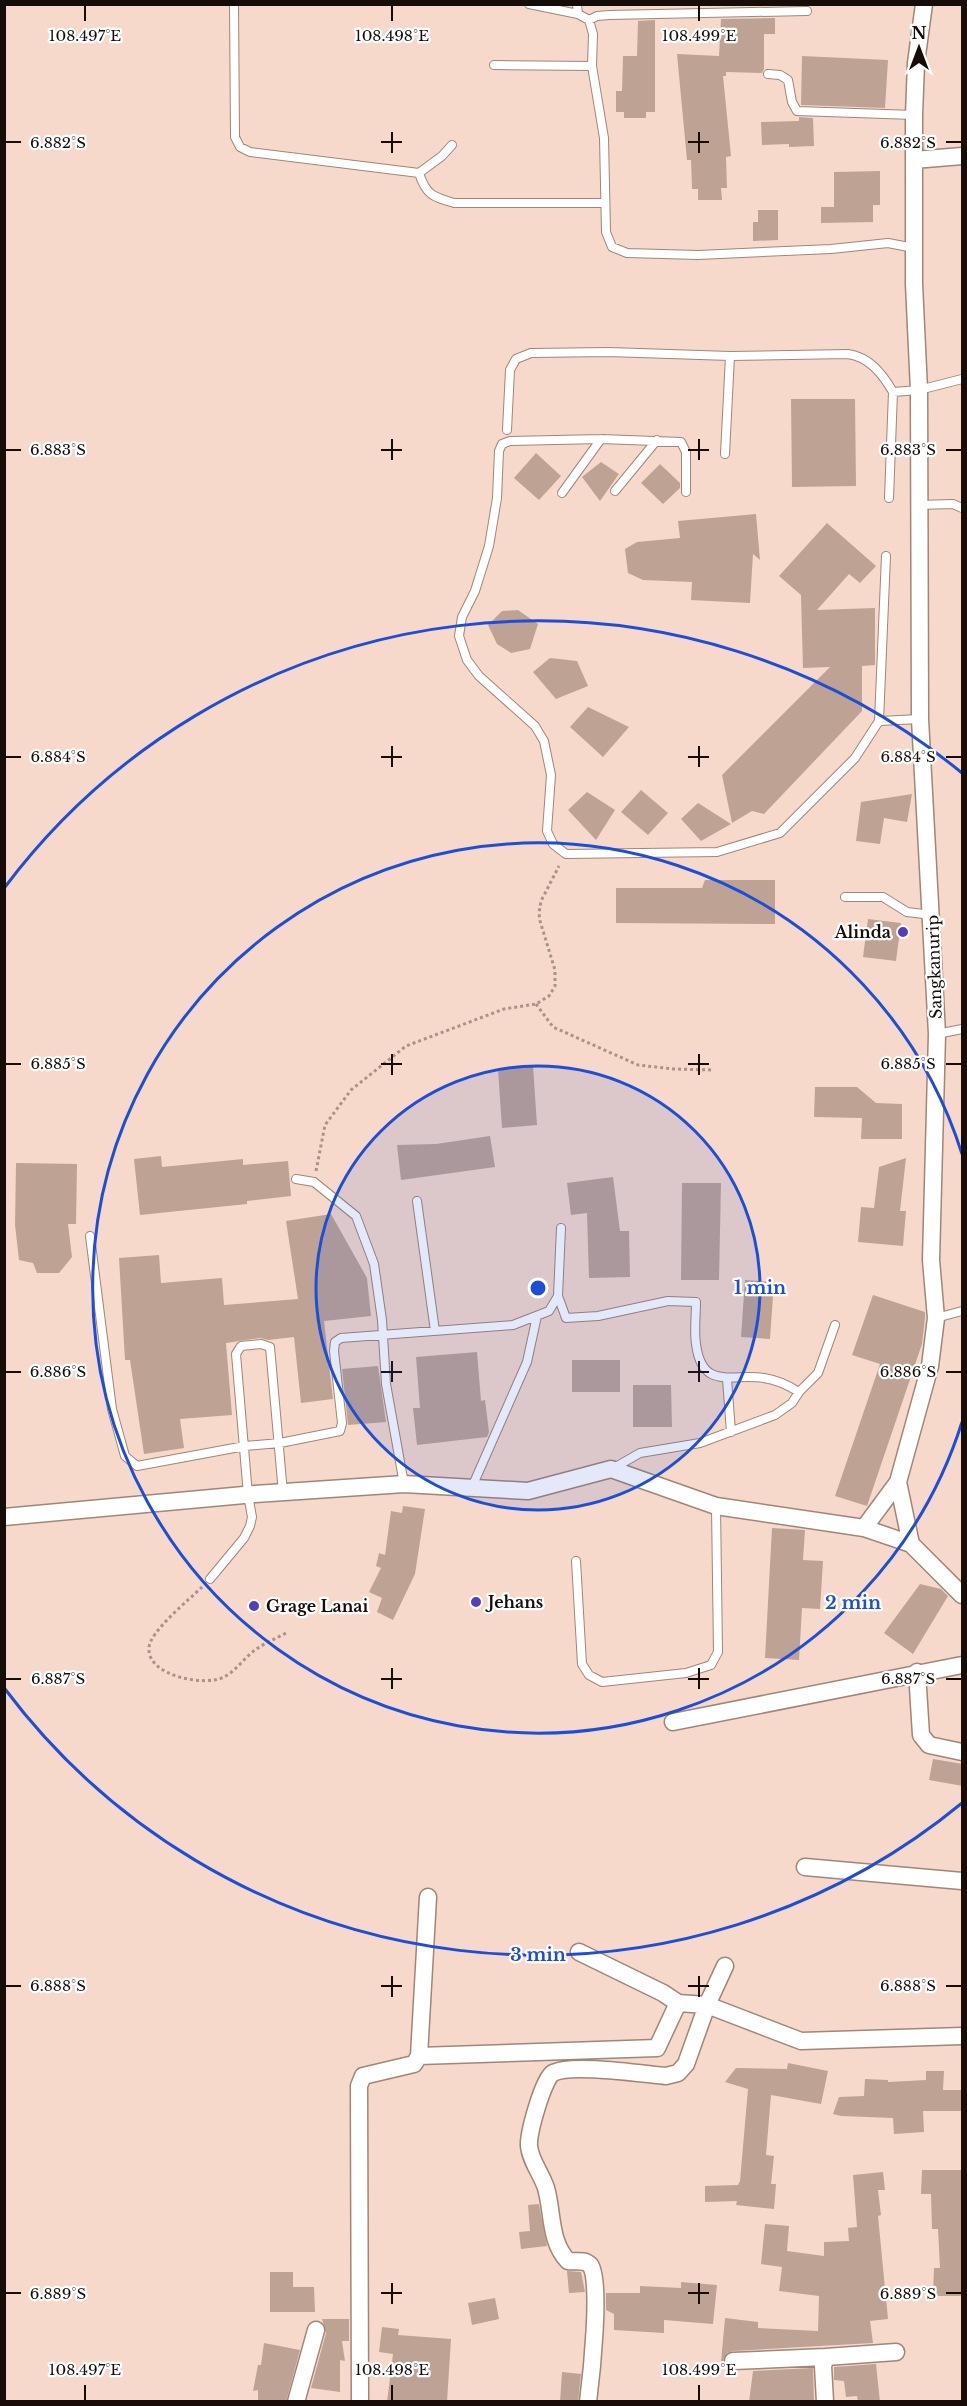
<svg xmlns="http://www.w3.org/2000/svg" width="967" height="2406" viewBox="0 0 967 2406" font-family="'Libre Baskerville',serif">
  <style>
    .building { fill: #bea395 }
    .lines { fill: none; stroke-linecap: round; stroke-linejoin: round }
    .lane-casing { stroke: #a08678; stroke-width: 10 }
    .street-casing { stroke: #a08678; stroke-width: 19 }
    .path { stroke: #a99387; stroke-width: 3; stroke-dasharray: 3 3; stroke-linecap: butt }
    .lane { stroke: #fff; stroke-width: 8 }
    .street { stroke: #fff; stroke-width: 16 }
    .ticks { fill: none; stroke: #170d08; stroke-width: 2 }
    .ring { fill: none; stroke: #1d4ed8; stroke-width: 3 }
    .poi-dot { fill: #553eb6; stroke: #fff; stroke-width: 2 }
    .labels { text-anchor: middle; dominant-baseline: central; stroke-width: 4.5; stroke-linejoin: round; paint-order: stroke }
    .poi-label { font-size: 16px; font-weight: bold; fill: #170d08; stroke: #fff; text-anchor: start }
    .street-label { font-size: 16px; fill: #170d08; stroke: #fff }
    .ticks-label { font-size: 15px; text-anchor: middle; fill: #170d08; stroke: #fff; stroke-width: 4.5; stroke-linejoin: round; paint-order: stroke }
    .centre { fill: #1d4ed8; stroke: #fff; stroke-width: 3 }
    .ring-label { font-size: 18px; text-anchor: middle; font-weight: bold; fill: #1d4ed8; stroke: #fff; stroke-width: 4.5; stroke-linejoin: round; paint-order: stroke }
  </style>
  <rect width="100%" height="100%" fill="#f6d9ca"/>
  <path class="building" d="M775 18V34H764V69L762 73 726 72V76H723L731 156 726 157 727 188H721L722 200H698V189H692L691 160H687L677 54 719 56 721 19Z
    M655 20V112H646V118H624V112H616V91H622L623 56H637L638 21Z
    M802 56 888 60 885 108 801 105Z
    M799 117 813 118 814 146 789 147V144L762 145 761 122 799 121Z
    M880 171V205H873V222L821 223V207H834V172Z
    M758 210H778V240L753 241V222H758Z
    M791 399H855L856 486 792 487Z
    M536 453 561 476 539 500 514 478Z
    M601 462 619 474 600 501 582 477Z
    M660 464 680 483V488L663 504 641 483Z
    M756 514 760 560 753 554 750 603 691 600 692 582 643 580 628 573 625 549 637 542 680 538 678 521Z
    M827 523 876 566 860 583 849 574 817 610 875 608V665L862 666V711L764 814 752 811 732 823 722 775 830 667 803 668 801 595 779 576Z
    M518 610 538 624 530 649 511 653 497 644 488 625 502 611Z
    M550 658 577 661 588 686 556 699 533 672Z
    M588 707 629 727 603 757 570 727Z
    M641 790 668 813 648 835 621 812Z
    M587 792 615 810 596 840 568 810Z
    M912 794 907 822 884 818 880 844 856 841 861 802Z
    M698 803 731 824 701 841 681 819Z
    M705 880H775V924L616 923V888H702Z
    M868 919 901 923 896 961 863 957Z
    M533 1066 537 1125 502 1128 498 1069Z
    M815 1087H857L876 1103 902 1104V1139H861L862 1118 814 1117Z
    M490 1136 495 1167 401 1180 397 1145 436 1144Z
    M161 1156 162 1167 243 1159V1165L288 1161 291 1196 247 1201V1204L140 1215 134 1159Z
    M906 1158 900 1211H906L903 1246 858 1242 861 1207 874 1208 879 1167Z
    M16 1163 77 1164 76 1224H68L72 1257 59 1273H37L33 1263 19 1260 15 1225Z
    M613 1177 620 1231H629L630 1277 589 1278 587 1213 571 1215 567 1183Z
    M682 1183H721L719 1280H681Z
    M331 1214 367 1278 371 1316 324 1321 333 1399 301 1403 294 1337 268 1340 260 1338 226 1343 232 1415 180 1419 184 1448 144 1454 130 1360H125L119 1258 159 1255 161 1283 222 1278 224 1305 298 1299 286 1221Z
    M745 1280 774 1282 770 1339 741 1337Z
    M873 1295 925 1312V1318L922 1344 867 1506 835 1496 880 1364 852 1355Z
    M477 1352 481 1401 485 1400 489 1432 487 1437 417 1445 413 1408H420L416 1357Z
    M572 1360H620V1392H572Z
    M378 1366 386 1422 348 1425 342 1369Z
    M633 1385H671L672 1427H633Z
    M403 1506 425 1509 415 1574 393 1620 377 1612 382 1598 369 1592 381 1568 376 1566 379 1553 385 1555 391 1511 402 1513Z
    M772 1528 805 1530 803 1560 823 1561 820 1609 802 1608 799 1660 765 1658Z
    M920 1584 941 1589 948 1596 913 1654 884 1633Z
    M933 1759 963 1764V1786L929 1780Z
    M788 2063 828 2071 821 2104 771 2095 766 2155 774 2156 771 2184H776L774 2209 736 2205 737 2201 705 2202V2186L738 2185 740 2181 748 2089 725 2082 736 2068 787 2069Z
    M926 2071H944L943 2090H963V2111H923L924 2132 894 2134 893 2118 841 2116 833 2114 839 2097 864 2096 865 2079 888 2080V2082L926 2080Z
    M922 2170H963V2296H933L934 2268H940L938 2229H932L931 2194H921Z
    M883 2172 885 2190H878L881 2215 878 2216 888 2319 870 2321 873 2343 733 2351 727 2353 723 2362H721L725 2318 758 2322V2328L818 2331 819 2296 779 2291 782 2267 761 2264 765 2224 789 2226 787 2251 824 2256V2242L849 2241 848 2228 857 2227 853 2175Z
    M539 2204 547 2246 521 2249 519 2232 530 2231 528 2205Z
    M567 2271 581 2272 585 2292 569 2293Z
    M270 2272H293V2287H314L315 2312H270Z
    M681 2282 717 2285 713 2324 664 2320V2333L614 2330V2314L606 2310V2293H640V2286L681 2288Z
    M495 2298 499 2319 472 2325 468 2303Z
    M322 2319H349V2341H342L345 2361 340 2360V2392L311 2388 326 2333Z
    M382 2327 399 2329 398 2335 451 2339 447 2402H387L393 2354 379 2352Z
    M264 2343 300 2350 286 2402H258V2390L253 2391 258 2365H261Z
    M876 2364 880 2402H858L857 2396 846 2397 844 2381 834 2380V2367Z
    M813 2368 814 2402H749L753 2371Z
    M562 2372 581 2374 578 2402H560Z"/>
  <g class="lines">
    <defs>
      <path id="lane" d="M234 4 235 137 240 147 250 152 419 173 442 156 452 145
        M529 4 578 14 589 20 593 34 592 66 604 138 606 232 612 247 627 253 698 255 831 249 888 243 914 248
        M577 4 578 14
        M589 20 597 16 609 15 807 11
        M494 65 592 66
        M768 74 780 75 788 80 792 102 797 111 914 115
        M419 173C426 195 433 197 454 203H605
        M507 430 510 370 516 359 531 353 609 352 730 356 848 354C869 357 882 373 893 392L919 390 962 379
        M725 454 730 356
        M615 491 657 440
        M686 492V452L681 442 601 439 510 441 502 444 499 451 497 498 489 546 475 591 462 617 459 636 467 660 479 676 535 726 544 741 551 775 547 831 553 844 566 854 717 852 780 833 855 758 879 721 886 556
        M562 493 601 439
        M889 498 893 392
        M918 505 953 504 962 508
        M879 721 920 719
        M845 897H883L907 912 932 915
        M937 1034 962 1029
        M296 1179 314 1182 356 1216 374 1264 382 1320 386 1384 404 1484
        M417 1201 435 1331
        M561 1228 558 1296 566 1318 598 1316 668 1301 696 1302C696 1315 694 1331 696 1344 702 1391 732 1373 764 1378 777 1380 788 1385 799 1392
        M90 1236 112 1409 125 1456 137 1466 245 1446 280 1443 340 1431 342 1423 334 1351 335 1342 341 1338 513 1325 549 1311 558 1296
        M936 1318 962 1311
        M727 1379 731 1432
        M612 1469 640 1453 700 1443 775 1415 792 1403 799 1392 818 1373 835 1325
        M472 1487 527 1362 537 1316
        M576 1561 582 1664 589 1675 602 1682 686 1673 711 1665 718 1652 716 1506
        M210 1579 244 1538 250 1526 252 1517 248 1495 236 1354 241 1346 261 1344 270 1347 283 1493"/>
      <path id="street" d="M914 160 962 156
        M898 1482 911 1544
        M4 1517 255 1494 404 1484 528 1491 611 1469 716 1506 864 1528 911 1544 962 1595
        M864 1528 898 1482 930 1366 936 1318 931 1260 937 1034 920 719 919 390 914 284V115L916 63 924 4
        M917 1672 921 1735 929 1745 962 1752
        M673 1722 962 1665
        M805 1867 962 1881
        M579 1952 663 1993 678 2003 707 2005 801 2041 962 2036
        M419 2056 657 2048 678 2003
        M826 2357 896 2352
        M733 2361 826 2357 823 2366 825 2402
        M296 2402 316 2330
        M360 2402 359 2086 363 2076 414 2064 419 2056 428 1897
        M588 2402C591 2379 602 2279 590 2265 584 2259 575 2262 568 2261 549 2241 553 2212 546 2188 541 2173 530 2160 529 2146 528 2134 543 2079 553 2073 571 2063 643 2074 666 2076L678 2073 686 2064 707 2005 725 1966"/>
    </defs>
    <use href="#lane" class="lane-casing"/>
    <use href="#street" class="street-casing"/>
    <path class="path" d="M536 1004 553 1027 638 1065 674 1069 713 1070
      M316 1171 325 1125 351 1090 406 1046 504 1009 536 1004 549 996 555 986V970L540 921 539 913 541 901 559 866
      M202 1587C190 1599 149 1632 149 1648 147 1676 205 1687 224 1677 236 1671 245 1657 255 1650 265 1643 277 1638 288 1632"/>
    <use href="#lane" class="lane"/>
    <use href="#street" class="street"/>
  </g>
  <path class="ticks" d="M85 6V21M392 6V21M699 6V21M392 132V153M699 132V153M6 142H21M381 142H402M688 142H709M946 142H961M392 439V460M699 439V460M6 450H21M381 450H402M688 450H709M946 450H961M392 746V767M699 746V767M6 757H21M381 757H402M688 757H709M946 757H961M392 1054V1075M699 1054V1075M6 1064H21M381 1064H402M688 1064H709M946 1064H961M392 1361V1382M699 1361V1382M6 1372H21M381 1372H402M688 1372H709M946 1372H961M392 1668V1689M699 1668V1689M6 1679H21M381 1679H402M688 1679H709M946 1679H961M392 1976V1997M699 1976V1997M6 1986H21M381 1986H402M688 1986H709M946 1986H961M392 2283V2304M699 2283V2304M6 2293H21M381 2293H402M688 2293H709M946 2293H961M85 2385V2400M392 2385V2400M699 2385V2400"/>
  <circle cx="538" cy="1288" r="222" fill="#1d4ed8" fill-opacity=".12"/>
  <g class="ring">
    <circle cx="538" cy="1288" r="222"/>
    <path d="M962 1422A445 445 0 1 1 962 1154"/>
    <path d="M962 1803A667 667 0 0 1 5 1689M5 887A667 667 0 0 1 962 773"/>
  </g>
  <g class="poi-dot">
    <circle cx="903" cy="932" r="6"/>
    <circle cx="476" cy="1602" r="6"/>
    <circle cx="254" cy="1606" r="6"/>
  </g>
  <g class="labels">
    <g class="poi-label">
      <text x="891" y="932" text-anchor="end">Alinda</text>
      <text x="488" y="1602">Jehans</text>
      <text x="266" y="1606">Grage Lanai</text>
    </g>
    <g class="street-label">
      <text transform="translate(934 967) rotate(-92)">Sangkanurip</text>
    </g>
  </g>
  <g class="ticks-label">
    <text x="85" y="41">108.497°E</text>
    <text x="392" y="41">108.498°E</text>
    <text x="699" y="41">108.499°E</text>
    <text x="58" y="148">6.882°S</text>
    <text x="908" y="148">6.882°S</text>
    <text x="58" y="455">6.883°S</text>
    <text x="908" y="455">6.883°S</text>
    <text x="58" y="762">6.884°S</text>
    <text x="908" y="762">6.884°S</text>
    <text x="58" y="1069">6.885°S</text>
    <text x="908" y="1069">6.885°S</text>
    <text x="58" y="1377">6.886°S</text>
    <text x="908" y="1377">6.886°S</text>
    <text x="58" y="1684">6.887°S</text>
    <text x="908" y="1684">6.887°S</text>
    <text x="58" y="1991">6.888°S</text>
    <text x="908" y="1991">6.888°S</text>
    <text x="58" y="2299">6.889°S</text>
    <text x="908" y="2299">6.889°S</text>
    <text x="85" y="2375">108.497°E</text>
    <text x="392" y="2375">108.498°E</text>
    <text x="699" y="2375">108.499°E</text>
  </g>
  <circle cx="538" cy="1288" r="9" class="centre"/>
  <g class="ring-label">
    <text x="760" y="1294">1 min</text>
    <text x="853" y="1609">2 min</text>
    <text x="538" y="1961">3 min</text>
  </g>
  <rect width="967" height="2406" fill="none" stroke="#170d08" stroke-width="12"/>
  <g transform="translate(919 48)" stroke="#ffffff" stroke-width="4.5" paint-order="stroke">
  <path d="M0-4.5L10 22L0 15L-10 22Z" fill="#170d08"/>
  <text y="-9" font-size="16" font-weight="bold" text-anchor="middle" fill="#170d08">N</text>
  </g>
</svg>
